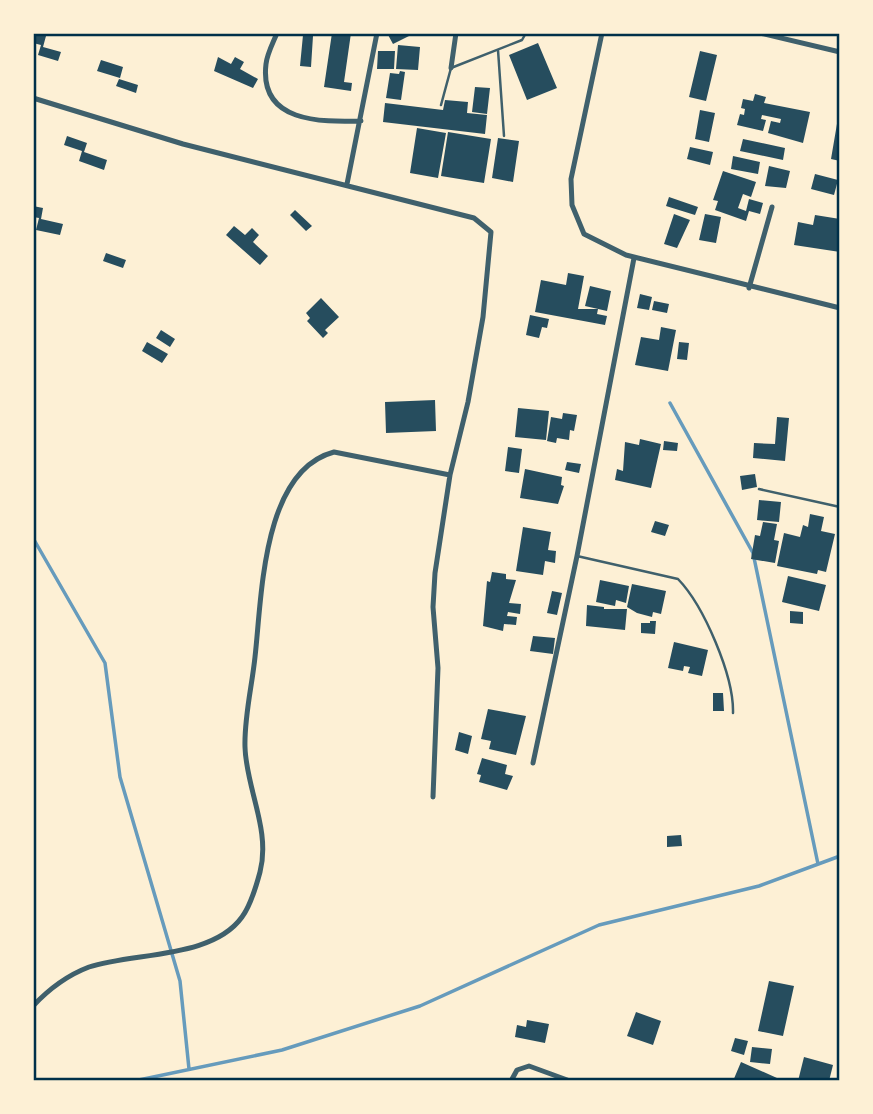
<svg xmlns="http://www.w3.org/2000/svg" width="873" height="1114" viewBox="0 0 873 1114" font-family="'DM Sans',sans-serif">
  <style>
    .lines { fill: none; stroke-linecap: round; stroke-linejoin: round }
    .stream { stroke: #669bbc; stroke-width: 3.5 }
    .building { fill: #264d5e }
    .service { stroke: #3f606c; stroke-width: 2.5 }
    .minor { stroke: #3f606c; stroke-width: 5 }
    .neatline { fill: none; stroke: #003049; stroke-width: 2.5 }
  </style>
  <rect width="100%" height="100%" fill="#fdf0d5"/>
  <g class="lines">
    <path class="stream" d="M670 403 753 553 818 864
      M33 538 105 663 120 777 180 981 189 1069
      M134 1081 282 1050 420 1006 599 925 759 886 840 856"/>
  </g>
  <path class="building" d="M33 33 46 36 43 47 61 52 58 61 38 55 41 45 33 43Z
    M332 33H351L344 82 352 83 351 91 324 87Z
    M387 33H415L393 44Z
    M303 35 313 36 311 67 300 66Z
    M538 43 557 88 527 100 509 55Z
    M398 45 420 47 418 70 396 69Z
    M378 51H395L394 69H377Z
    M700 51 717 55 706 101 689 97Z
    M218 57 231 64 235 57 244 62 240 69 258 79 253 88 214 71Z
    M101 60 123 67 120 78 97 71Z
    M400 71 405 72 401 100 386 98 390 73 399 74Z
    M119 79 138 85 136 93 116 86Z
    M475 87 490 88 487 114 472 112Z
    M755 94 766 97 764 103 810 112 803 143 768 133 771 121 780 123 781 119 762 115 761 119 766 120 763 131 737 125 740 114 744 115 745 109 741 108 743 99 753 101Z
    M445 100 468 102 467 113 487 115 485 134 383 122 385 103 443 110Z
    M700 110 715 113 709 142 695 139Z
    M839 112H840V161L831 159Z
    M417 128 446 133 438 178 410 173Z
    M448 132 491 139 484 183 441 176Z
    M67 136 87 143 84 152 107 160 104 170 79 161 82 151 64 145Z
    M498 138 519 141 513 182 492 178Z
    M743 139 785 148 783 160 740 151Z
    M690 147 713 152 710 165 687 159Z
    M733 156 760 162 758 174 731 169Z
    M769 166 790 171 786 188 765 186Z
    M723 171 756 182 751 197 743 194 738 208 746 211 749 199 763 203 760 214 749 211 746 221 715 210 718 201 713 200Z
    M815 174 838 180 834 195 811 189Z
    M669 197 698 207 695 215 666 206Z
    M33 206 43 208 41 219 63 224 60 235 36 230 39 218 33 217Z
    M295 210 312 226 306 231 290 215Z
    M674 214 690 220 677 248 664 244Z
    M705 214 721 217 716 243 699 240Z
    M815 215 840 219V252L794 245 798 222 813 225Z
    M234 226 245 235 252 228 259 235 253 242 268 256 260 265 226 235Z
    M106 253 126 260 123 268 103 261Z
    M568 273 584 276 578 309H598L597 314 607 316 605 325 535 312 541 280 566 285Z
    M590 286 611 291 607 311 585 306Z
    M640 294 652 297 649 310 637 308Z
    M321 298 339 317 325 330 328 333 323 338 307 321 310 318 306 313Z
    M654 301 669 304 667 313 652 310Z
    M530 315 549 319 547 328 542 327 539 338 526 335Z
    M661 327 676 330 668 371 635 365 641 337 659 340Z
    M161 330 175 339 170 347 156 338Z
    M147 342 168 354 162 363 142 351Z
    M679 342 689 343 687 360 677 359Z
    M435 400 436 431 386 433 385 402Z
    M518 408 549 411 546 440 515 437Z
    M563 413 577 415 574 431 570 430 569 440 557 438 556 443 547 441 551 417 562 419Z
    M777 417 789 418 785 461 753 458 754 443 775 444Z
    M640 439 661 444 651 488 615 480 617 469 623 471 625 442 639 445Z
    M664 441 678 443 677 451 663 450Z
    M508 447 522 449 519 473 505 471Z
    M567 462 581 464 579 473 565 470Z
    M525 469 562 477 561 485 564 486 558 504 520 498Z
    M755 474 757 487 742 490 740 476Z
    M759 500 781 502 779 522 757 520Z
    M810 514 824 517 821 531 835 534 826 572 818 570 817 574 777 566 784 533 800 537 803 525 808 527Z
    M655 521 669 525 665 536 651 532Z
    M763 522 777 524 774 540 779 541 775 563 751 559 755 535 760 536Z
    M523 527 551 532 548 550 556 551 555 563 545 561 543 575 516 571Z
    M492 572 506 574V579L516 580 509 603 521 604 520 614 508 612 507 616 517 617 516 625 504 624 503 631 483 626 487 581 490 582Z
    M788 576 826 585 819 611 782 602Z
    M600 580 629 586 626 603 616 600 615 606 596 602Z
    M632 584 666 591 661 614 653 612 652 617 637 613 627 607Z
    M552 591 562 593 557 615 547 613Z
    M587 605 604 607V609H627L625 630 586 626Z
    M790 611 803 612V624L790 623Z
    M650 621H656L655 634 641 633V623H650Z
    M533 636 555 638 553 654 530 651Z
    M674 642 708 650 702 676 688 673 690 667 684 666 683 671 668 668Z
    M713 693H723L724 711H713Z
    M488 709 526 716 516 755 489 749 491 741 481 739Z
    M459 732 472 736 468 754 455 750Z
    M482 758 507 765 505 774 513 776 507 790 479 782 481 775 477 774Z
    M681 835 682 846 667 847V836Z
    M769 981 794 986 783 1036 758 1031Z
    M636 1012 661 1021 653 1045 627 1036Z
    M527 1020 549 1024 545 1043 515 1037 517 1025 526 1027Z
    M735 1038 748 1041 744 1055 731 1051Z
    M752 1047 772 1049 770 1064 750 1062Z
    M804 1057 833 1065 829 1081H798Z
    M741 1062 777 1078 776 1081H733Z"/>
  <g class="lines">
    <path class="service" d="M498 50 504 136
      M441 105 451 68 522 40 526 33
      M759 489 840 507
      M577 556 678 579C704 606 734 676 733 713"/>
    <path class="minor" d="M277 33C273 43 267 54 266 64 259 123 321 122 361 121
      M602 33 571 179 572 205 584 234 626 255 840 308
      M760 33 840 52
      M451 68 456 33
      M33 98 183 144 474 218 491 232 483 317 468 402 450 475 435 573 433 607 438 668 433 797
      M347 184 377 33
      M749 288 772 207
      M533 763 577 556 634 258
      M33 1006C48 990 68 975 89 967 134 952 212 959 242 917 251 905 256 887 260 872 271 830 246 788 245 747 244 718 252 686 255 657 262 596 262 471 334 452L450 475
      M511 1081 517 1070 529 1066 570 1081"/>
  </g>
  <rect width="873" height="1114" fill="none" stroke="#fdf0d5" stroke-width="70"/>
  <rect x="35" y="35" width="803" height="1044" class="neatline"/>
</svg>
